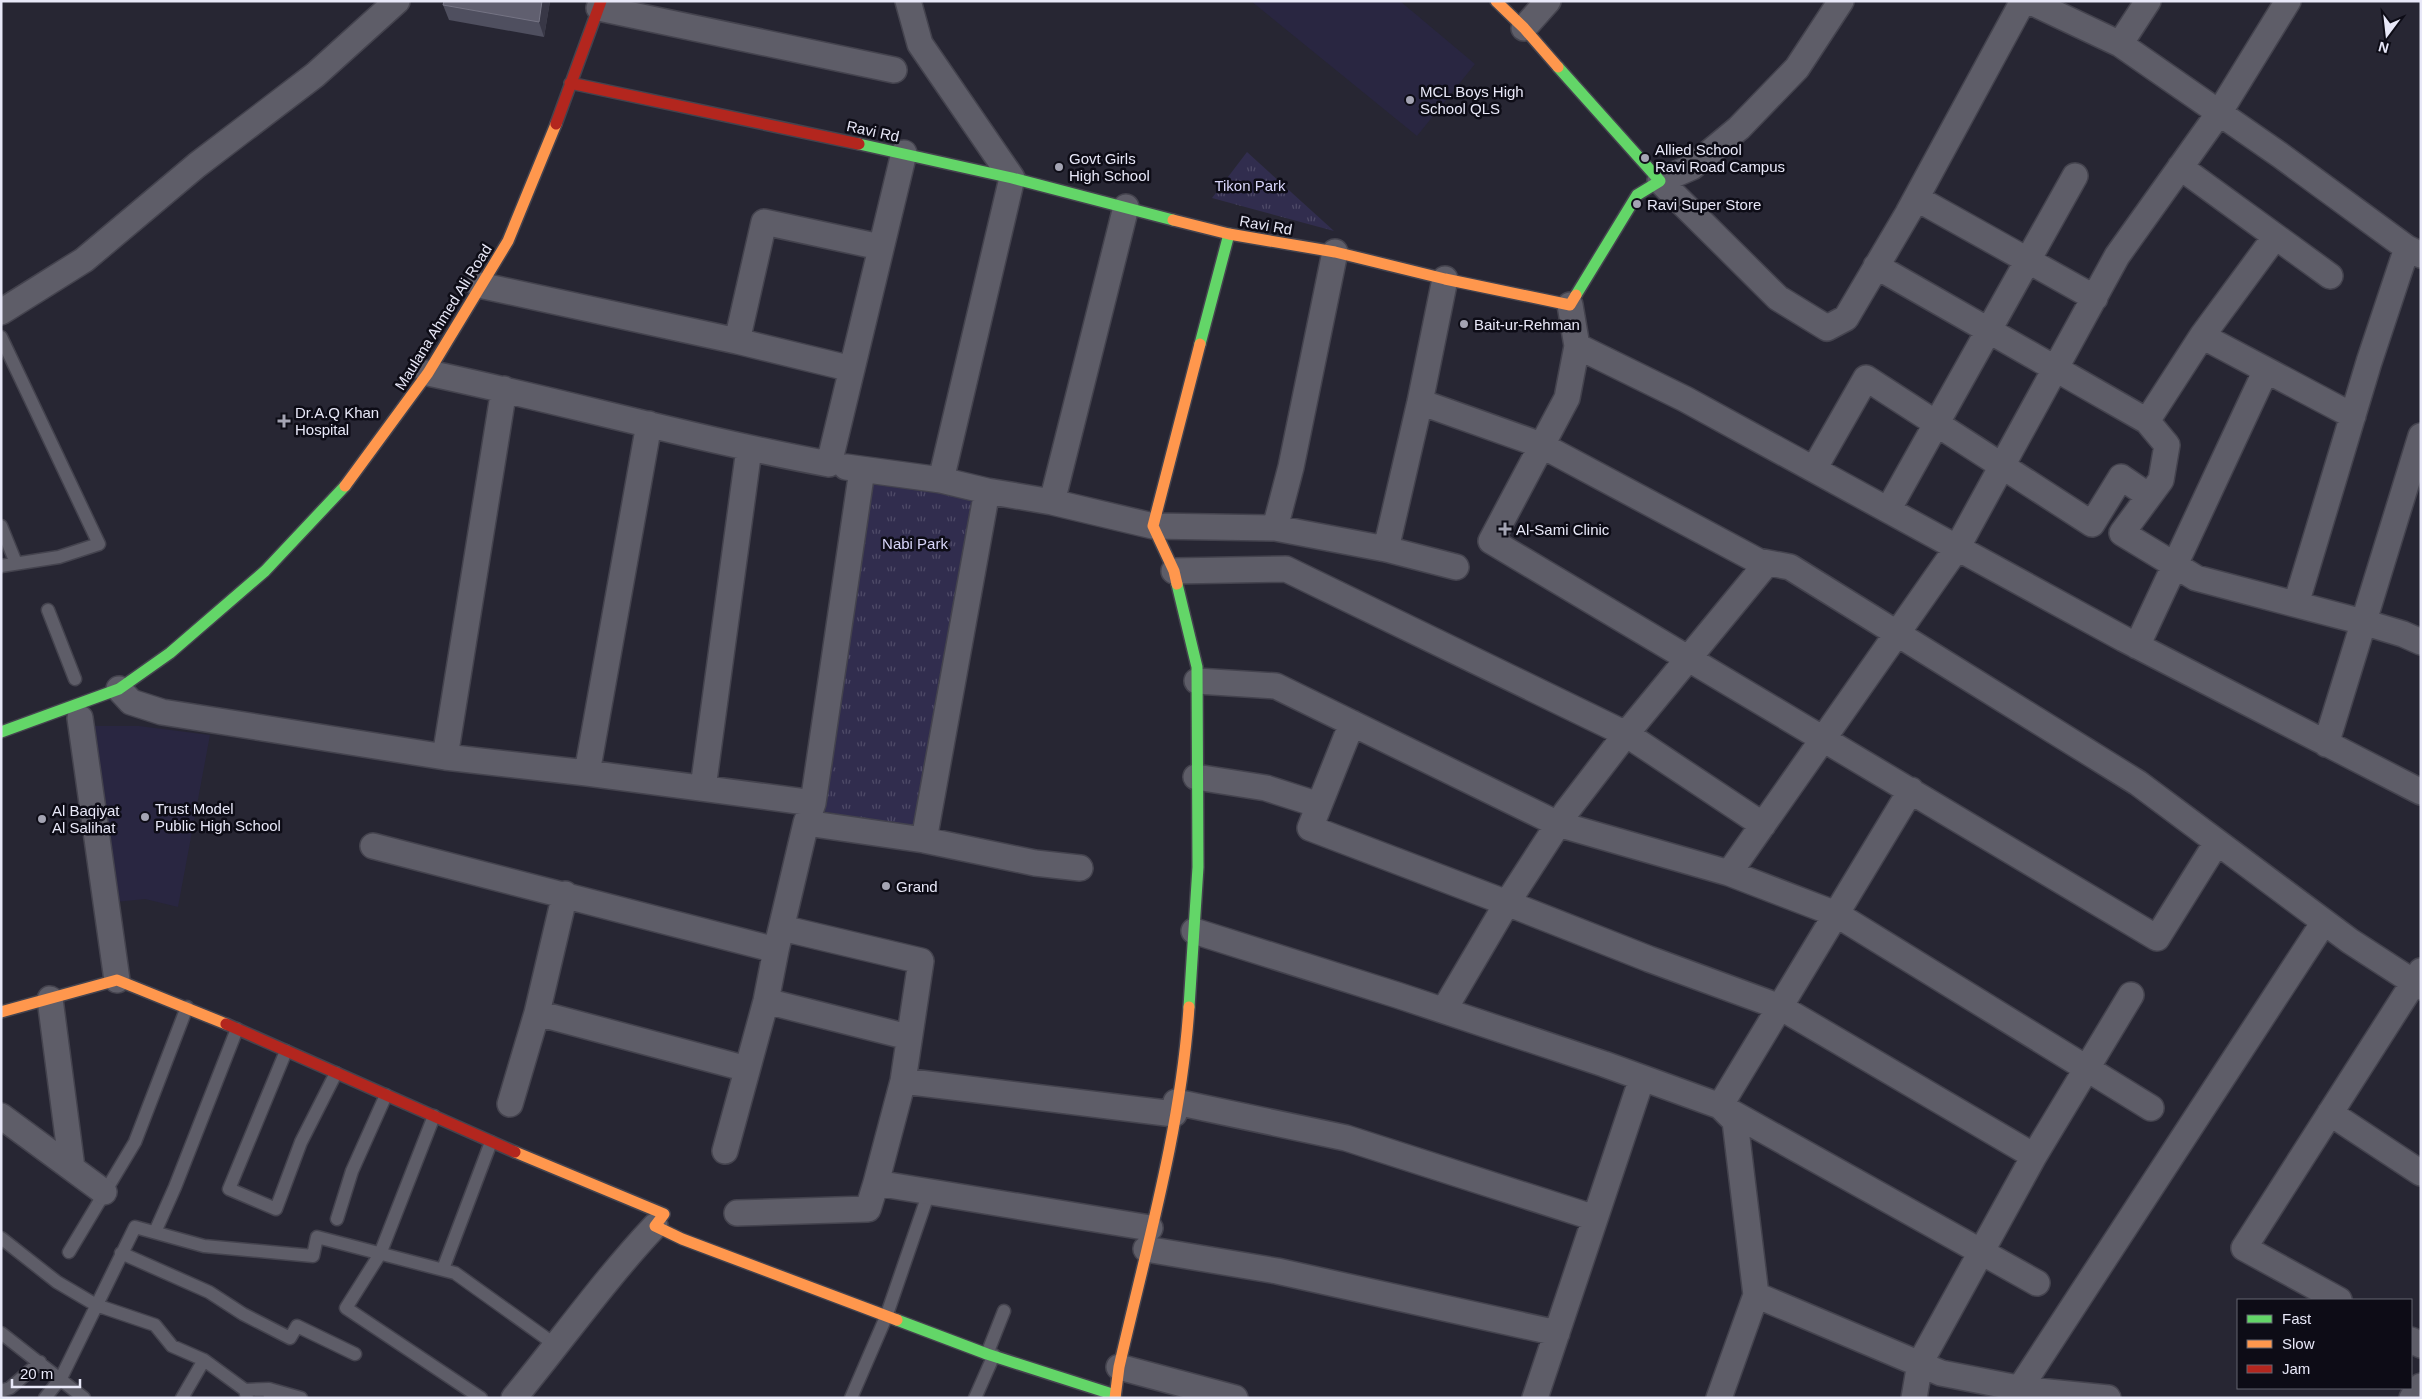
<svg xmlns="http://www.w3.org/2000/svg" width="2422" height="1399" viewBox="0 0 2422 1399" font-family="Arial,sans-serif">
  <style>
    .built { fill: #292641 }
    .grass { fill: url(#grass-tufts) }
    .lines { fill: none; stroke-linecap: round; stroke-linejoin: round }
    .lane-casing { stroke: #44434e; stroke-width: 15 }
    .street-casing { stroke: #44434e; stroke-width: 28 }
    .fast-casing { stroke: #44434e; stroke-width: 14 }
    .slow-casing { stroke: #44434e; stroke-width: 14 }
    .jam-casing { stroke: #44434e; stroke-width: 14 }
    .lane { stroke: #5e5d68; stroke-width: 12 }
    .street { stroke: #5e5d68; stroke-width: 25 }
    .fast { stroke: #63d668; stroke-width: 11 }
    .slow { stroke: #ff974d; stroke-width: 11 }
    .jam { stroke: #b3261e; stroke-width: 11 }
    .wall { fill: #4f4f5f }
    .shaded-wall { fill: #383746 }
    .building { fill: #605f6f; stroke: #757484 }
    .poi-dot { fill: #a4a4b3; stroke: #0d0c16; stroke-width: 2 }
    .labels { text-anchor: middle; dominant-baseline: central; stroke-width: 5; stroke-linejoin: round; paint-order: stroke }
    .poi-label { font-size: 15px; fill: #e8e8f8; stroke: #0d0c16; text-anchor: start }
    .street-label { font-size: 15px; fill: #e8e8f8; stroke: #0d0c16 }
    .park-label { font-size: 15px; fill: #d8d6fa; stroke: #0d0c16 }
  </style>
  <defs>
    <pattern id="grass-tufts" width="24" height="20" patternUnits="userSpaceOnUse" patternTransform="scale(1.25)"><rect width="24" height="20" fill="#312d4e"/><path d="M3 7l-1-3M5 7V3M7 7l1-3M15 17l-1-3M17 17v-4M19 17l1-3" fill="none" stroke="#4f4b68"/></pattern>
  </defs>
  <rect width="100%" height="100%" fill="#272633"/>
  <path class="built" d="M1251 1H1400L1475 64 1417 136Z
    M85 726H139L210 735 178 907 145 899 106 903Z"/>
  <path class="grass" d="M1247 152 1334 231 1212 198Z
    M873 474 976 496 919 830 822 811Z"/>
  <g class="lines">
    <defs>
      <path id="lane" d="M1 337 99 544 59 557 1 566
        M1 526 16 563
        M48 610 75 679
        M286 1051 229 1189 276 1209 301 1142 336 1073
        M434 1116 380 1254 346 1308 481 1398
        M337 1219 352 1171 386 1095
        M155 1232 175 1187 237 1029
        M1 1238 57 1282 96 1305 155 1325 172 1346 204 1360 182 1398
        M69 1252 135 1142 187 1007
        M121 1253 209 1292 243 1314 290 1338 297 1326 355 1354
        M443 1269 491 1142
        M1 1333 84 1398
        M987 1354 1004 1311
        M204 1360 245 1390 247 1398
        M269 1389 301 1398
        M245 1390 269 1389 270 1398
        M1 1391 10 1388 40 1362
        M45 1398 61 1378 135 1227 204 1246 313 1256 317 1237 455 1273 557 1346
        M851 1398 886 1317 929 1192
        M975 1398 994 1355"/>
      <path id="street" d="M908 1 920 44 1012 178 941 480
        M1841 1 1797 68 1739 128 1692 167 1660 181 1778 298 1827 328 1846 318 1908 213 2023 1
        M2029 1 2120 44 2280 155 2407 248 2421 255
        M599 8 894 70
        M1524 28 1548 1
        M2120 44 2148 1
        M2180 167 2330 276
        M1916 198 2095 298
        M2275 237 2202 336 2353 416
        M1876 266 2147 421 2167 445 2161 480 2122 533 2196 578 2363 622 2403 634 2421 642
        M479 285 737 341 852 369
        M1570 305 1577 346 1567 398 1491 541 2157 938 2217 842
        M1 312 84 260 197 165 315 75 397 1
        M737 341 764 222 880 247
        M1577 346 1685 399 2124 639 2421 792
        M428 373C562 401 694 439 829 464L904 153
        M1420 402 1541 445 1758 561 1790 567 2138 783 2350 941 2421 987
        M2147 421 2202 336
        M846 467 941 480 987 491 1052 502 1153 526 1275 528 1386 549 1456 567
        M1814 469 1866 378 2092 524 2121 477 2149 496
        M1052 502 1126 207
        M1888 510 2075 176
        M1275 528 1291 467 1335 252
        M1386 549 1420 402 1445 279
        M1767 563 1626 734 1566 812 1507 903 1649 959 1780 1007 2034 1156
        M1174 571 1286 569 1626 734 1763 825
        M2296 604 2369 362 2407 248
        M2137 646 2266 370
        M1197 681 1276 686 1558 824 1729 873 1836 914 2151 1108
        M119 689 131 702 162 712 445 757 587 773 813 803
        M80 718 117 980
        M1352 723 1310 828 1507 903 1444 1010
        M2326 744 2421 436
        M445 757 504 389
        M587 773 649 424
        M1196 777 1266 788 1319 805
        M703 788 749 449
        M1911 790 1720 1106 2037 1283
        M806 823 924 840 987 491
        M924 840 1035 863 1080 868
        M373 846 776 950
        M1729 873 1957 548 2117 256 2219 113 2288 1
        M782 928 921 961 903 1081 876 1183
        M1194 931 1397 995 1604 1064 1720 1106 1735 1121 1756 1295 1941 1373 2028 1390 2108 1398
        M50 999 72 1168
        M766 1001 908 1037
        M537 1013 747 1069
        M903 1081 1174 1114
        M1176 1102 1346 1138 1595 1218
        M510 1104 537 1013 565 894
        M2330 1113 2421 1173
        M1 1116 104 1192
        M725 1151 766 1001 776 950 806 823 813 803 862 470
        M737 1213 868 1209 876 1183 1150 1228
        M1146 1249 1277 1271 1557 1333
        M2339 1300 2244 1248 2421 971
        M2411 1340 2421 1345
        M1119 1367 1235 1398
        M2020 1388 2324 922
        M514 1398C562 1340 604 1280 655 1226
        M1535 1398 1642 1078
        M1719 1398 1756 1295
        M1914 1398 1920 1363 2034 1156 2131 995
        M2412 1398 2421 1386"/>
      <path id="fast" d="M1558 67 1660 181 1637 195 1576 295
        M859 144 1012 178 1173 220
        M1200 344 1229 234
        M1177 584 1197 667 1198 867 1189 1007
        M1 732 119 689 170 653 265 571 345 486
        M897 1320 987 1354 1115 1395"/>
      <path id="slow" d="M1496 1 1524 28 1558 67
        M1173 220 1229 234 1335 252 1445 279 1570 305 1576 295
        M345 486 428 373 508 241 556 124
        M1177 584 1174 571 1153 526 1200 344
        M1 1012 117 980 226 1024
        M515 1152 664 1214 655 1226 682 1239 897 1320
        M1115 1398 1119 1367C1146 1249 1181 1129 1189 1007"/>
      <path id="jam" d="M570 83 859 144
        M556 124 601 1
        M226 1024 515 1152"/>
    </defs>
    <use href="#lane" class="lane-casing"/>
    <use href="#street" class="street-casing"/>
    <use href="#fast" class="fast-casing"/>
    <use href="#slow" class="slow-casing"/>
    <use href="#jam" class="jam-casing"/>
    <use href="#lane" class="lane"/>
    <use href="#street" class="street"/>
    <use href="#fast" class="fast"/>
    <use href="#slow" class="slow"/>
    <use href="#jam" class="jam"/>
  </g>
  <path class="wall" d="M444 1H550L544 37 449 20 443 5Z"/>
  <path class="shaded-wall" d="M542 1H550L544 37 539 22Z"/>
  <path class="building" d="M444 1H542L539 22 443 5Z"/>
  <g class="poi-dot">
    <circle cx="1410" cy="100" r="5"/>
    <circle cx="1645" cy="158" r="5"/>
    <circle cx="1059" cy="167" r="5"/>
    <circle cx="1637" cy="204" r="5"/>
    <circle cx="1464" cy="324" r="5"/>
    <path d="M281.5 413.5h5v5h5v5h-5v5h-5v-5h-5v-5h5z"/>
    <path d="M1502.5 521.5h5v5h5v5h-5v5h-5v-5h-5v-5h5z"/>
    <circle cx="145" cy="817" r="5"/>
    <circle cx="42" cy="819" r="5"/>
    <circle cx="886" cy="886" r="5"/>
  </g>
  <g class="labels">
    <g class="poi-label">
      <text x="1420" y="91">MCL Boys High<tspan x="1420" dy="17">School QLS</tspan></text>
      <text x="1655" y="149">Allied School<tspan x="1655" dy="17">Ravi Road Campus</tspan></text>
      <text x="1069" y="158">Govt Girls<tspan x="1069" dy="17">High School</tspan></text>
      <text x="1647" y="204">Ravi Super Store</text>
      <text x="1474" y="324">Bait-ur-Rehman</text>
      <text x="295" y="412">Dr.A.Q Khan<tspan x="295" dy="17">Hospital</tspan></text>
      <text x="1516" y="529">Al-Sami Clinic</text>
      <text x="155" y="808">Trust Model<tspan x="155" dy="17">Public High School</tspan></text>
      <text x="52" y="810">Al Baqiyat<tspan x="52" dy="17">Al Salihat</tspan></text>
      <text x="896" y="886">Grand</text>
    </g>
    <g class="street-label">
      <text transform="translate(873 131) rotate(12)">Ravi Rd</text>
      <text transform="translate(1266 225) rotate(10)">Ravi Rd</text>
      <text transform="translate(443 317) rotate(-58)">Maulana Ahmed Ali Road</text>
    </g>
    <g class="park-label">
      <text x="1250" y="185">Tikon Park</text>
      <text x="915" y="543">Nabi Park</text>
    </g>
  </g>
  <rect width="2422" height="1399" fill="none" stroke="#e8e8f8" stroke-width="5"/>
  <rect x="2237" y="1299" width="175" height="90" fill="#0d0c16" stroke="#656470"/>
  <rect x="2247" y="1315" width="25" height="8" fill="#63d668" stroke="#656470"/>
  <text x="2282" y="1324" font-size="15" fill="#e8e8f8">Fast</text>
  <rect x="2247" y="1340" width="25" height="8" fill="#ff974d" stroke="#656470"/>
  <text x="2282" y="1349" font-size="15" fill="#e8e8f8">Slow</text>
  <rect x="2247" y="1365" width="25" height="8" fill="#b3261e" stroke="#656470"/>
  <text x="2282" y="1374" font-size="15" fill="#e8e8f8">Jam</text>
  <g transform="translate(2387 35) rotate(195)" stroke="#0d0c16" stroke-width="4" paint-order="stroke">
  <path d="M0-4L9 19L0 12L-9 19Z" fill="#e8e8f8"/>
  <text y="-8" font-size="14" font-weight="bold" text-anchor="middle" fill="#e8e8f8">N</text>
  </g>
  <path d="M12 1379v8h68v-8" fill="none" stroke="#e8e8f8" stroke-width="2.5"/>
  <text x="20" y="1379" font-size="15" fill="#e8e8f8" stroke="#0d0c16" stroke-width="4" paint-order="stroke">20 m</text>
</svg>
